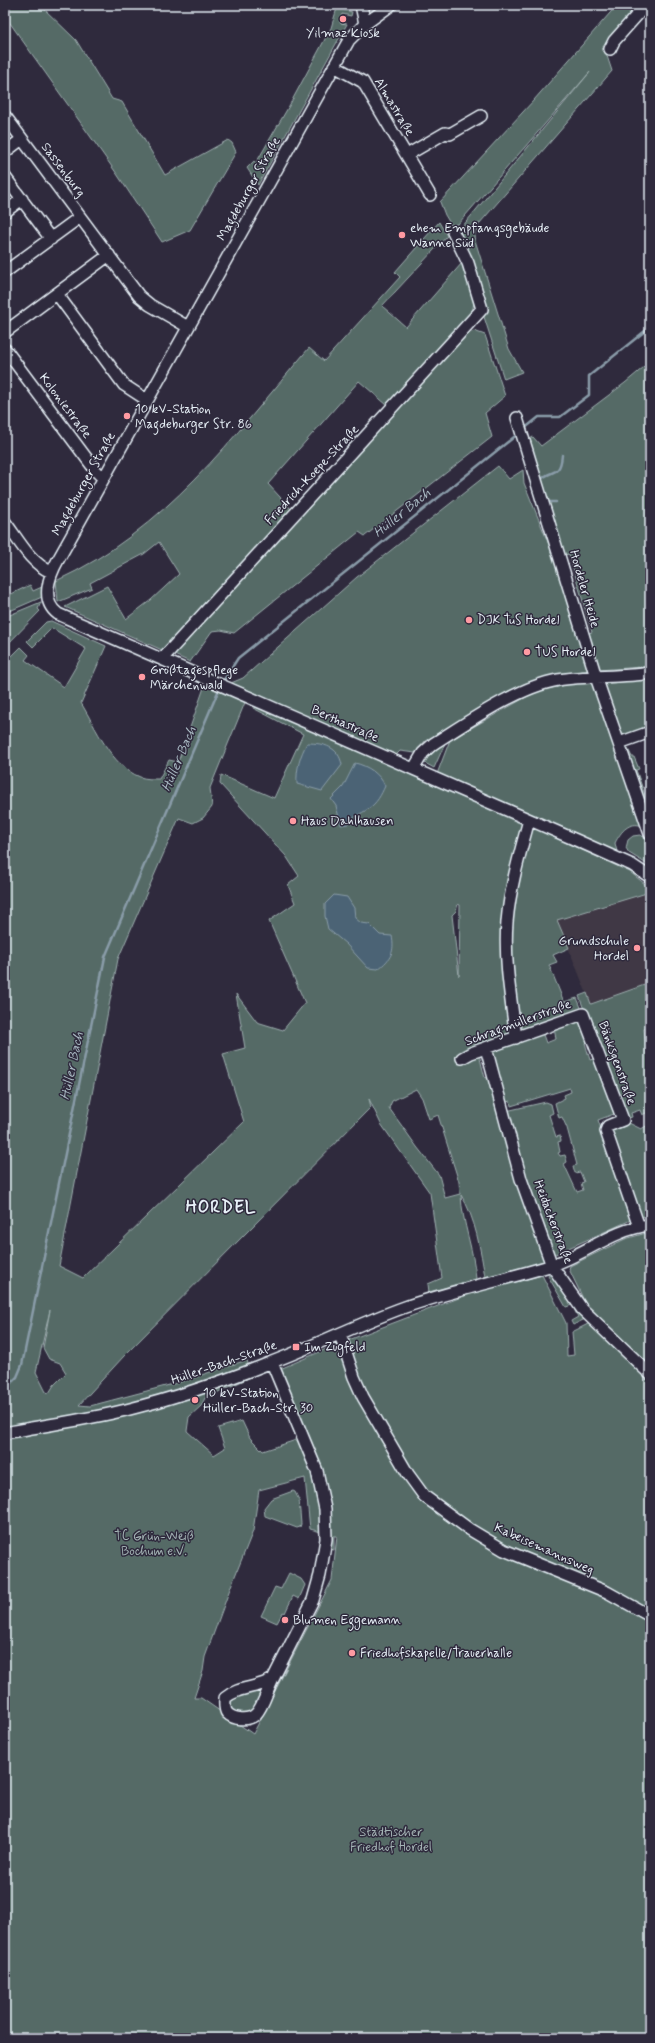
<svg xmlns="http://www.w3.org/2000/svg" width="655" height="2043" viewBox="0 0 655 2043" font-family="Mynerve,sans-serif">
  <style>
    .built { fill: #403844 }
    .green { fill: #546b66; stroke: #9eaeaf; fill-rule: evenodd }
    .water { fill: #4b6474; stroke: #8a9ca9 }
    .lines { fill: none; stroke-linecap: round; stroke-linejoin: round }
    .stream { stroke: #8a9ca9; stroke-width: 2.5 }
    .minor-casing { stroke: #e8f1f8; stroke-width: 14 }
    .minor { stroke: #2f2a3d; stroke-width: 11 }
    .poi-dot { fill: #ff9aa2; stroke: #2f2a3d; stroke-width: 1.5 }
    .labels { text-anchor: middle; dominant-baseline: central; stroke-width: 3; stroke-linejoin: round; paint-order: stroke }
    .poi-label { font-size: 13px; fill: #e8f1f8; stroke: #2f2a3d; text-anchor: start }
    .street-label { font-size: 13px; fill: #e8f1f8; stroke: #2f2a3d }
    .park-label { font-size: 13px; fill: #a5b5b6; stroke: #2f2a3d }
    .water-label { font-size: 14px; font-style: italic; fill: #a9b9c3; stroke: #2f2a3d }
    .district-label { font-size: 17px; font-weight: bold; letter-spacing: 1px; fill: #e8f1f8; stroke: #2f2a3d }
  </style>
  <rect width="100%" height="100%" fill="#2f2a3d"/>
  <filter id="ink" filterUnits="userSpaceOnUse"><feTurbulence type="fractalNoise" baseFrequency=".025" numOctaves="2"/><feDisplacementMap in="SourceGraphic" scale="8" xChannelSelector="R" yChannelSelector="G"/><feConvolveMatrix kernelMatrix="1 2 1 2 8 2 1 2 1" color-interpolation-filters="sRGB"/></filter>
  <g filter="url(#ink)">
    <path class="built" d="M650 892V983L591 1004 557 920Z"/>
    <path class="green" d="M5 5H40L76 40 112 99 122 102 165 175 228 140 232 143 236 152 190 230 162 242 117 174 5 16Z
      M617 5H640L601 49 606 53 612 71 479 224 474 237 509 349 522 372 504 379 457 233 590 72 458 224 451 225 445 215 440 202 534 100Z
      M337 8 352 12 351 16 342 14 340 23 347 24 258 185 247 168 254 161 256 163 289 106 331 28Z
      M439 222 447 236 382 306 406 327 462 263 474 302 472 313 387 405 359 381 268 484 291 509 162 650 65 607 107 586 126 619 151 600 179 574 159 542 144 554 90 583 92 588 58 602 56 581C165 531 233 437 309 348L324 361 400 277 395 272Z
      M474 331 485 335 505 396 485 413 492 437 365 536 359 532 234 633 221 630 212 631 190 662 172 654 467 334Z
      M650 362V666C608 671 563 668 523 685L425 741 415 753 400 751 393 758 408 767 406 773 524 825 510 876 511 1035 477 1047 485 1078 490 1077 547 1260 523 1268 485 1277C481 1252 475 1216 461 1195 462 1223 474 1250 476 1279L429 1292 428 1284 442 1278 430 1193 381 1124 369 1099 371 1107 124 1356 79 1405 90 1406 177 1383 247 1360 251 1377 205 1398 201 1406 189 1417 187 1431 214 1455 225 1448 218 1428 242 1421 250 1438 263 1451 308 1436 280 1369 338 1344 402 1470 448 1519 461 1530 483 1542 612 1599 650 1622V2038H5V663L21 647 29 655 25 660 64 687 86 649 52 628 33 647 27 641 46 622 51 621 106 646 81 703C97 729 110 765 140 777 145 779 153 779 159 779L169 760 178 762 206 682 246 700 210 788 212 807 203 818 193 823 179 818 118 959 59 1266 83 1278 244 1122 223 1054 245 1048 236 994 257 1022 283 1030 305 1003 269 921 295 903 288 885 299 876 286 856 220 784 221 775 274 798 303 734 253 708 258 694 231 683 243 678 357 577 498 466 509 479 523 470 524 483 571 599 582 635 592 632 569 554 560 556 524 443 533 437 541 446 625 383ZM458 904 460 905 459 976 452 915 456 911ZM416 1089 422 1098 429 1119 438 1115 459 1182 460 1194 445 1198 439 1175 417 1147 389 1108 392 1101ZM50 1310 43 1348 49 1359 60 1363 66 1373 54 1385 49 1393 46 1392 36 1372ZM305 1478 310 1529 329 1534 328 1549 334 1550V1536H337L332 1580 253 1734 201 1698H194L203 1671 205 1657 231 1586 253 1531 259 1490Z
      M30 585 33 591 42 587V597L5 613V597Z
      M41 602 38 609 40 611 5 647V617Z
      M650 679V728L622 735 603 684Z
      M580 682 594 683 643 826C629 821 621 831 615 843L617 852 437 774 450 740 537 691Z
      M447 739 434 768 423 762 428 755Z
      M626 745 632 757H634L639 769 636 770 650 809 645 810 625 749Z
      M534 828 630 872 650 888V892L557 920 569 948 553 955 557 962 549 965 564 1002 577 998 582 1010 519 1033 511 964 512 905 531 830Z
      M640 835 646 838 647 842 645 843 650 858V866L629 853 626 848 628 840 633 836Z
      M650 983V1026L644 1029 647 1054H650V1115L648 1112 642 1115 640 1110 631 1113 632 1117 625 1119 579 996 587 993 591 1004Z
      M581 1019 591 1041 585 1043 590 1060 596 1058 616 1111 614 1114 598 1120 633 1219 553 1255 540 1224 506 1111 546 1102 551 1104 553 1113 549 1115 556 1137 560 1136 561 1141 558 1142 560 1152 558 1153 560 1156 565 1155 567 1162 564 1164 577 1192 583 1190 581 1183 584 1182 580 1172 575 1173 573 1166 577 1165 567 1128 562 1117 559 1118 555 1103 565 1098 564 1095 571 1092 570 1088 511 1106 510 1101 504 1103 492 1052 494 1049 542 1032 546 1043 556 1039 554 1028Z
      M627 1122 641 1129 650 1124V1216L641 1217 609 1131Z
      M650 1232V1369L589 1311 569 1269 570 1266 625 1239Z
      M552 1274 585 1319 573 1325 571 1321 578 1317 572 1305 566 1307 548 1276Z
      M542 1275 566 1323 567 1356 574 1355 572 1332 590 1323 622 1355 650 1379V1613L595 1581 514 1548 458 1519 431 1497 408 1470 363 1387 346 1341 472 1293Z
      M293 1491 295 1492 299 1500 301 1524 300 1527 297 1528 265 1516 264 1508 271 1499Z
      M289 1573 301 1579 305 1585 299 1599 293 1596 285 1613 283 1612 277 1623 261 1616 275 1587 281 1589Z
      M261 1689 263 1691C257 1703 246 1727 230 1708L229 1703 233 1695Z"/>
    <path class="water" d="M307 743C324 743 339 747 342 765L322 791 297 784C296 769 300 756 307 743Z
      M355 763C368 766 380 774 385 786 381 795 377 803 368 809 361 814 353 816 348 824L341 825 336 806 331 799 343 787Z
      M334 895 347 897 354 908 355 918 361 923 369 924 380 935 392 936C395 952 391 959 378 969L368 968 346 944 328 929 325 916V904Z"/>
    <g class="lines">
      <path class="stream" d="M524 429 539 417H560L589 395V376L650 327
        M540 481C550 468 560 479 562 455
        M547 502H556
        M222 683 238 658 519 433
        M5 1389 17 1377 22 1365 105 957 220 687"/>
      <defs>
        <path id="minor" d="M361 5 365 24
          M391 5 365 24 349 40 58 560C49 576 40 601 58 614L576 840 632 865 650 877
          M610 49 614 41 646 5
          M334 66 363 82 430 195
          M5 116 139 296 150 305 188 327
          M5 152 22 139
          M407 155 445 133 450 134 481 116
          M5 177 51 239
          M5 212 22 199
          M5 272 80 217
          M57 294 124 385 147 400
          M5 332 109 255
          M5 349 96 471 103 478
          M517 418 596 677 650 834
          M5 522C18 539 30 563 51 572
          M162 659 482 309 468 263 453 232
          M619 743 650 732
          M414 768 423 753 433 744C468 722 518 687 558 680 589 675 620 678 650 673
          M516 1038C511 999 504 960 507 922 510 887 520 853 529 820
          M486 1048 521 1179 552 1266 582 1309 650 1374
          M462 1058 471 1053 583 1014 623 1120 608 1126 606 1131 639 1227
          M340 1334 354 1377 363 1397 408 1474 424 1496 469 1529 504 1550 607 1592 650 1616
          M272 1363 317 1471 325 1509 326 1539 320 1575 313 1600 273 1679C257 1689 239 1686 225 1698 225 1703 224 1709 227 1713 234 1720 249 1721 256 1714 263 1707 268 1688 273 1679
          M5 1433C45 1425 86 1420 126 1410 175 1398 225 1381 272 1362 317 1345 360 1323 405 1307 451 1291 499 1281 546 1267 582 1257 612 1229 650 1225"/>
      </defs>
      <use href="#minor" class="minor-casing"/>
      <use href="#minor" class="minor"/>
    </g>
  </g>
  <g class="poi-dot">
    <circle cx="343" cy="19" r="4"/>
    <circle cx="402" cy="235" r="4"/>
    <circle cx="127" cy="416" r="4"/>
    <circle cx="469" cy="620" r="4"/>
    <circle cx="527" cy="652" r="4"/>
    <circle cx="142" cy="677" r="4"/>
    <circle cx="293" cy="821" r="4"/>
    <circle cx="637" cy="948" r="4"/>
    <rect x="292" y="1343" width="8" height="8" rx="2"/>
    <circle cx="195" cy="1400" r="4"/>
    <circle cx="285" cy="1620" r="4"/>
    <circle cx="352" cy="1653" r="4"/>
  </g>
  <g class="labels">
    <g class="poi-label">
      <text x="343" y="33" text-anchor="middle">Yilmaz Kiosk</text>
      <text x="410" y="228">ehem Empfangsgebäude<tspan x="410" dy="15">Wanne Süd</tspan></text>
      <text x="135" y="409">10 kV-Station<tspan x="135" dy="15">Magdeburger Str. 86</tspan></text>
      <text x="477" y="620">DJK TuS Hordel</text>
      <text x="535" y="652">TUS Hordel</text>
      <text x="150" y="670">Großtagespflege<tspan x="150" dy="15">Märchenwald</tspan></text>
      <text x="301" y="821">Haus Dahlhausen</text>
      <text x="629" y="941" text-anchor="end">Grundschule<tspan x="629" dy="15">Hordel</tspan></text>
      <text x="304" y="1347">Im Zugfeld</text>
      <text x="203" y="1393">10 kV-Station<tspan x="203" dy="15">Hüller-Bach-Str. 30</tspan></text>
      <text x="293" y="1620">Blumen Eggemann</text>
      <text x="360" y="1653">Friedhofskapelle/Trauerhalle</text>
    </g>
    <g class="street-label">
      <text transform="translate(394 107) rotate(59)">Almastraße</text>
      <text transform="translate(63 170) rotate(53)">Sassenburg</text>
      <text transform="translate(249 189) rotate(-61)">Magdeburger Straße</text>
      <text transform="translate(65 406) rotate(53)">Koloniestraße</text>
      <text transform="translate(312 475) rotate(-47)">Friedrich-Koepe-Straße</text>
      <text transform="translate(84 484) rotate(-61)">Magdeburger Straße</text>
      <text transform="translate(584 589) rotate(74)">Hordeler Heide</text>
      <text transform="translate(345 724) rotate(24)">Berthastraße</text>
      <text transform="translate(518 1023) rotate(-20)">Schragmüllerstraße</text>
      <text transform="translate(617 1063) rotate(70)">Bänksgenstraße</text>
      <text transform="translate(553 1222) rotate(69)">Heidackerstraße</text>
      <text transform="translate(224 1363) rotate(-19)">Hüller-Bach-Straße</text>
      <text transform="translate(544 1549) rotate(24)">Kabeisemannsweg</text>
    </g>
    <g class="park-label">
      <text x="154" y="1536">TC Grün-Weiß<tspan x="154" dy="15">Bochum e.V.</tspan></text>
      <text x="391" y="1832">Städtischer<tspan x="391" dy="15">Friedhof Hordel</tspan></text>
    </g>
    <g class="water-label">
      <text transform="translate(402 513) rotate(-39)">Hüller Bach</text>
      <text transform="translate(179 759) rotate(-67)">Hüller Bach</text>
      <text transform="translate(72 1066) rotate(-78)">Hüller Bach</text>
    </g>
    <g class="district-label">
      <text x="221" y="1207">HORDEL</text>
    </g>
  </g>
  <rect width="655" height="2043" fill="none" stroke="#2f2a3d" stroke-width="20"/>
  <rect x="10" y="10" width="635" height="2023" fill="none" stroke="#e8f1f8" stroke-width="1.5" filter="url(#ink)"/>
</svg>
